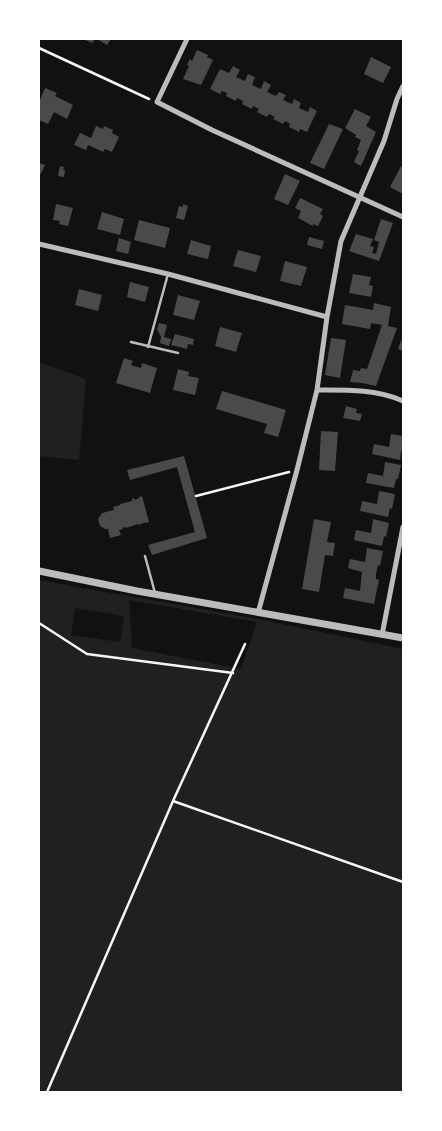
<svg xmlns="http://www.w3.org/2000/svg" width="442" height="1131" viewBox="0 0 442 1131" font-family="Merriweather,serif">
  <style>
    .green { fill: #202020; fill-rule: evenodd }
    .building { fill: #4a4a4a }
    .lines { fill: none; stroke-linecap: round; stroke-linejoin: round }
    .path { stroke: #f5f5f5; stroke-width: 2.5 }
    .service { stroke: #bcbcbc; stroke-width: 2.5 }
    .minor { stroke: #bcbcbc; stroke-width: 5 }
    .tertiary { stroke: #bcbcbc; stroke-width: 7 }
  </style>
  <rect width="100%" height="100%" fill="#111"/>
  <path class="green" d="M39 362 86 379 79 460 39 456Z
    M39 580 268 621 403 649V1092H39ZM129 600 257 622 241 669 132 648ZM75 608 124 616 120 642 71 635Z"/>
  <path class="building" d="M83 39H95L92 43Z
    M97 39H111L107 45Z
    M197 50 208 55 207 57 213 60 201 85 183 79 189 66 187 65 190 59 192 61Z
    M371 57 391 67 383 83 364 74Z
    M233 66 240 70 236 77 245 81 248 74 255 77 252 85 261 89 264 81 271 85 267 92 276 96 279 92 286 95 283 100 292 104 294 99 301 103 299 108 308 112 310 107 317 111 307 132 300 129 299 132 289 127 290 124 285 121 283 124 273 119 275 117 269 114 267 117 257 112 259 109 253 106 252 109 242 104 243 101 237 98 236 101 226 96 227 93 222 91 220 94 210 89 220 69 229 73Z
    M45 88 57 93 55 96 73 105 67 119 54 112 48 124 39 120V102Z
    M355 109 371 117 366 126 376 132 361 166 354 162 359 151 357 150 361 140 355 137 356 135 345 128Z
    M329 124 343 129 324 169 310 163Z
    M96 126 103 129 104 126 113 130 112 133 119 137 112 152 105 149 103 152 88 145 86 150 74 145 80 133 91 138Z
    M39 163 45 165 41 174 39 173Z
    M60 166 64 167 63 170H65L64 177 58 176Z
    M401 166 403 167V194L390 187Z
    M285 174 300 181 288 205 274 199Z
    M300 198 323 209 320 214 323 216 318 226 313 224V226L298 218 301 211 295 208Z
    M56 204 73 208 68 226 59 224 60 221 53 220Z
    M183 204 188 206 184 220 176 218 179 206 183 207Z
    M102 212 124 219 120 235 97 229Z
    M381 219 393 223 379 261 349 251 356 234 373 239 370 246 374 247 372 253 376 254 379 242 374 240Z
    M139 220 170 228 165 248 134 240Z
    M309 237 324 241 322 249 307 245Z
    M119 238 131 242 128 254 116 251Z
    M191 240 211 246 208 259 187 254Z
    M238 250 261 256 256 272 233 266Z
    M285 261 307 267 301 286 280 281Z
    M353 274 371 277 369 285 373 286 371 297 349 293Z
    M130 282 149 287 145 302 127 297Z
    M79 289 102 295 98 311 75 305Z
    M178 295 200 301 194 320 173 315Z
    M374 303 391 307 388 326 397 328 376 386 362 383 350 382 353 370 360 371 361 368 367 369 382 325 371 323 370 329 342 324 345 305 373 310Z
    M159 323 167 325 164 337 171 339 169 346 160 343 161 337 157 329Z
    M220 327 242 333 236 352 215 346Z
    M175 334 194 339 193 345 188 344 187 349 171 345Z
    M403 336V351L398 349Z
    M331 338 346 340 340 378 325 375Z
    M124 358 133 361 131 365 141 368 142 363 157 368 150 393 116 383Z
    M178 369 189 372 188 376 199 378 195 395 173 390Z
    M222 391 286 410 278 437 264 433 267 424 216 409Z
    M346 406 357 409 356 413 362 414 360 421 343 418Z
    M321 431 338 432 335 471 319 470Z
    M391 434 403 436V451H401L400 460 372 454 374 444 389 447Z
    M184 456 207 538 152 555 148 545 195 532 177 467 130 480 127 470Z
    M385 462 401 465 398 479H396L394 488 366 483 368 473 383 476Z
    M379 491 395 494 392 509 390 508 388 517 360 511 362 501 377 504Z
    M142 496 149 522 146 523V522L139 525 138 524 126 528V527L122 528 123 529 119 530 121 535 110 538 108 529H105L100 526 98 519 102 513 114 510 113 507 120 505V504L132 501V499L134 498 135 500 139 498V497Z
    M314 519 331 522 327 542 335 543 333 556 325 555 319 592 302 589Z
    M373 519 389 523 386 537 384 536 382 546 354 540 356 530 371 533Z
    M367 548 383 551 380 566 378 565 376 574V579L379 580 374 604 343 598 345 588 360 591 362 572 348 568 350 559 365 562Z"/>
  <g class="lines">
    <path class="path" d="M39 48 149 99
      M196 496 289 472
      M39 623 87 654 233 673
      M173 801 403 882
      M47 1092 173 801 245 644"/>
    <path class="service" d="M131 342 178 353
      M148 347 168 274
      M145 556 155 593"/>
    <path class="minor" d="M187 39 157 102 212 130 403 217
      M39 244 168 274 327 317
      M317 390C345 390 377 389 403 401
      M258 613 297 470 317 390 327 317 341 241 384 141 397 99 403 86
      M382 635 403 527"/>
    <path class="tertiary" d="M39 571 137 591 403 638"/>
  </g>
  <rect width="442" height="1131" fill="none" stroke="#ffffff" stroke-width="80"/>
</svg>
